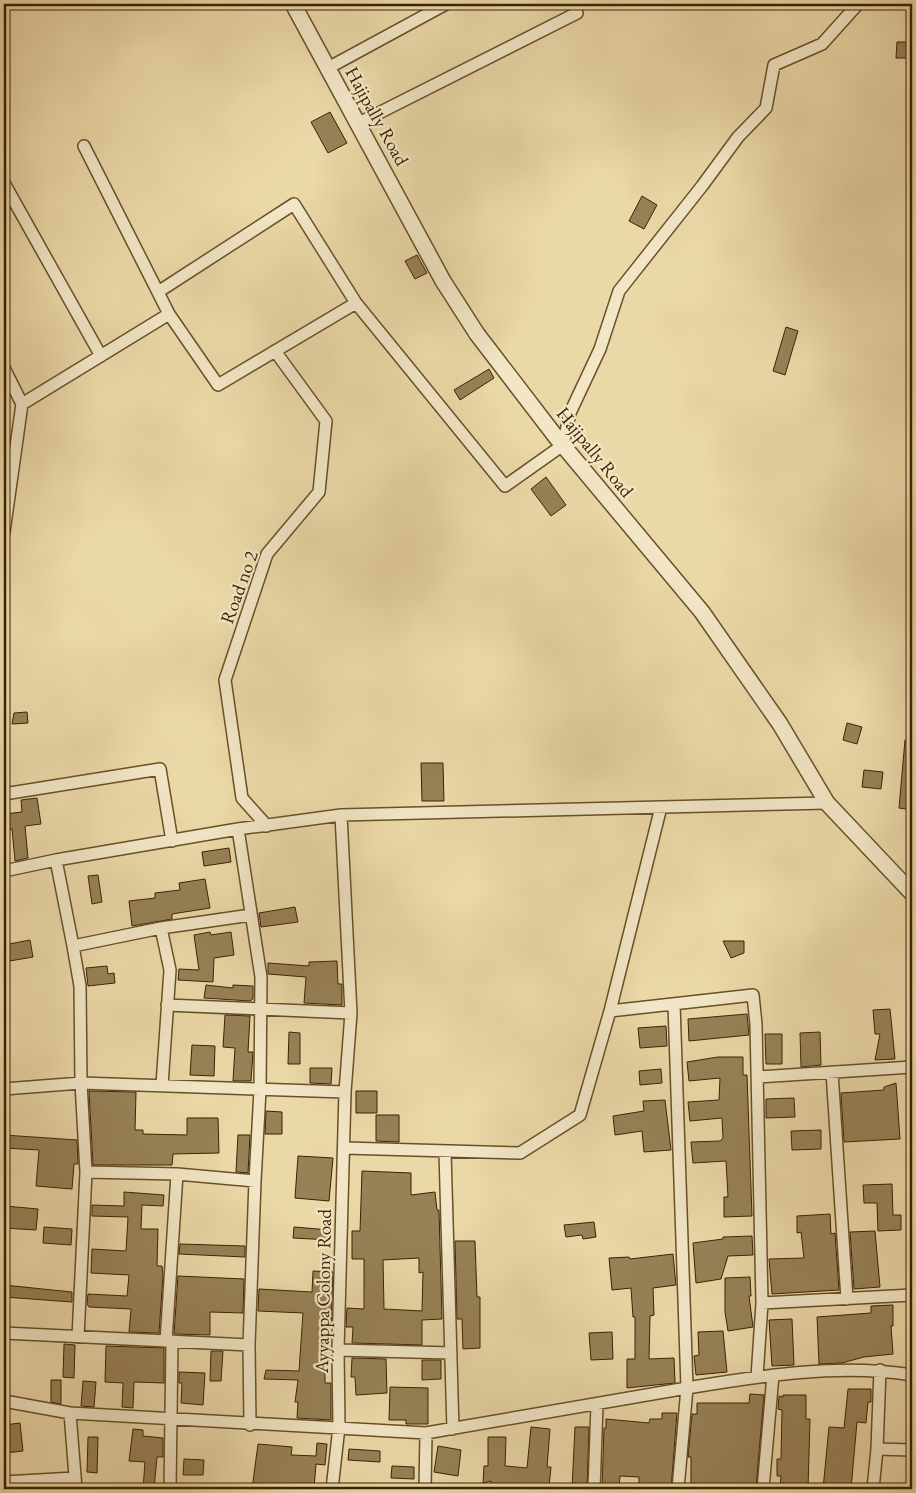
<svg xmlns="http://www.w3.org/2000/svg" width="916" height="1493" viewBox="0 0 916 1493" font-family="'EB Garamond',serif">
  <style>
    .building { fill: #978157; stroke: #3b2201; fill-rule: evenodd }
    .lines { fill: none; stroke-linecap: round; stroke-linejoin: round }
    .minor-casing { stroke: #67502a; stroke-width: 14 }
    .tertiary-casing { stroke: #67502a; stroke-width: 18 }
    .minor { stroke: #f2e6c6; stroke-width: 11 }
    .tertiary { stroke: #f2e6c6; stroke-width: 15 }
    .labels { text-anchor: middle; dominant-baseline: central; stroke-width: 4.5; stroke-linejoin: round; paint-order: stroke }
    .street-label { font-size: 19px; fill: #3b2201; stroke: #f2e6c6 }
  </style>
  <rect width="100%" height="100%" fill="#ebd8a7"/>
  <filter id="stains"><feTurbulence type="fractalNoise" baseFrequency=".004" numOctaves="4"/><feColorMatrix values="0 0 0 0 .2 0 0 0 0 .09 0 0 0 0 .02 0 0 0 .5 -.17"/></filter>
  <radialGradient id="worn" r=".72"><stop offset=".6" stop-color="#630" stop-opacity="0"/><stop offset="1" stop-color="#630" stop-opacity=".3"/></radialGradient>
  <path class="building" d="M897 42H912V58H896Z
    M330 112 347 143 328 153 311 122Z
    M642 196 657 205 644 229 629 221Z
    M417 255 427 273 415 279 405 261Z
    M786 327 798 331 785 375 773 371Z
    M489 369 494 378 460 400 454 390Z
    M546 477 566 505 551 516 531 489Z
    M27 712 28 723 12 724 14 713Z
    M847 723 862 727 857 744 843 740Z
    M905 740H912V810L899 808Z
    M421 763H443L444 801H422Z
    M864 770 883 772 881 789 862 787Z
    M37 798 41 824 25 826 28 858 15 861 12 829 4 830V814L22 812 21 800Z
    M229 848 231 862 204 866 202 852Z
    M98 875 102 902 92 904 88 876Z
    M205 879 210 908 172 914V919L132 926 129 901 155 898V893L180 890 179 883Z
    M295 907 298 922 261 927 259 913Z
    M210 932 211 935 231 932 234 955 214 958 213 982 178 980 179 969 199 970 194 935Z
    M30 940 33 957 4 962V945Z
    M723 941H744V953L731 958Z
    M337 961 338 984H342V1005L304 1003 306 977 268 974V963L309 966V962Z
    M107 966 108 974 114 973 115 983 88 986 86 968Z
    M206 985 233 988V985L253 986V999L250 1001 204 998Z
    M890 1009 895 1059 875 1060 880 1034H875L873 1010Z
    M747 1014 749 1035 689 1041 688 1019Z
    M225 1015 250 1016 248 1052H253L251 1081H233L235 1048 223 1047Z
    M666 1026 667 1046 640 1048 638 1028Z
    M289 1032 300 1033V1064H288Z
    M820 1032 821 1065 801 1067 800 1033Z
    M765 1034H782V1064H766Z
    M192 1045 215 1046 214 1076 190 1075Z
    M718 1057H743V1075H747L752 1216 724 1217V1197H728L726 1161 693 1163 691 1142 720 1141 723 1138 722 1118 690 1121 688 1102 719 1100 720 1078 689 1081 687 1062Z
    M310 1068H332L331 1084 310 1083Z
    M661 1069 662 1083 640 1085 639 1071Z
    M896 1083 900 1139 844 1142 841 1093 884 1090V1087Z
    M89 1091 136 1092 135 1130H143V1134L187 1135V1118H218L219 1153 173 1154 172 1165H93Z
    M356 1091H377V1113H356Z
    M794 1098 795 1117 766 1118V1099Z
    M665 1100 671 1150 644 1152 642 1131 615 1135 613 1116 644 1111 643 1101Z
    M266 1111 282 1112V1134H265Z
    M376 1115H399V1142L376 1141Z
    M821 1130V1149L792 1150 791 1131Z
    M4 1135 77 1140 78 1164H74L72 1189 36 1186 39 1150 4 1148Z
    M238 1135H250L248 1173 236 1172Z
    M298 1156 333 1158 329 1201 295 1198Z
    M362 1171 411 1173V1195L435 1192 437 1210H439L442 1319 422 1320V1345L352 1343 353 1327H346L347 1308 364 1309V1259H352V1231H360ZM419 1258V1273L423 1272 422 1311 384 1309 383 1260Z
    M892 1184 893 1215H901V1230L878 1231 877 1203H864L863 1185Z
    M124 1192 164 1195 163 1206 142 1205 141 1229H158L157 1266H162L163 1275 159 1333 129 1332 131 1309 89 1307 87 1304 88 1294 127 1296 129 1275 91 1273 92 1249 126 1251 128 1217 92 1216V1205L124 1206Z
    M5 1206 38 1209 36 1230 4 1228Z
    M830 1214 831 1234 835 1233 839 1290 772 1294 769 1259 804 1258 801 1232 797 1233V1216Z
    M594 1222 596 1237 583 1239 582 1235 566 1237 564 1225Z
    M44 1227 72 1229 71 1245 43 1243Z
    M294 1227 330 1230V1240L293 1238Z
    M875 1231 880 1287 854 1289 850 1232Z
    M752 1236 753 1255 728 1256 721 1279 696 1283 693 1243 723 1239V1237Z
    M455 1241H475L477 1297H480V1348L463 1349 462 1319H457Z
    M180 1244 245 1246V1257L179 1254Z
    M673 1254 676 1285 653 1288 654 1315 650 1316 649 1359 674 1358 675 1383 627 1388V1359H635V1317H633L631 1288 612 1290 609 1258 629 1257 630 1259Z
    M313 1271 333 1272 331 1326H326L325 1349V1383H331V1420L297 1418 298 1402H295L298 1380 264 1379 266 1370 299 1371 303 1313 258 1311 259 1289 312 1292Z
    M178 1276 244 1279 243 1313 210 1312V1335L174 1334Z
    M750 1277 751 1296H749L753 1327 728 1331 725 1312V1278Z
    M4 1285 72 1292V1302L4 1297Z
    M893 1305V1326H891L893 1354 864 1357 842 1363 819 1364 817 1317 871 1313V1306Z
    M792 1319 794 1365 772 1366 769 1320Z
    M723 1331 727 1372 696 1375 694 1356 699 1355 698 1332Z
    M612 1332 613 1359 591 1360 589 1333Z
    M64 1344 75 1345 74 1378 63 1377Z
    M106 1346 164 1348V1383L134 1382 133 1408 122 1407 123 1383 105 1382Z
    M211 1351H223L221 1381H210Z
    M352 1358 386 1359 387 1393 356 1395 355 1377H351Z
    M422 1360H441V1379L422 1380Z
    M179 1372 205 1373 203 1405 181 1403 182 1383H179Z
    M51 1380H61V1404L51 1402Z
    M83 1381 96 1382 94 1407 81 1406Z
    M390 1387 428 1388V1424H406V1420H389Z
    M848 1389H871V1402H868L866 1423 857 1422 851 1489H823L829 1427 844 1428Z
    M750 1394 764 1395 756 1487 691 1489V1457H688L692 1414H697V1403H749Z
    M783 1395H806V1419H810L808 1489H780L781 1476H777V1459H781L782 1410 778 1409 779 1396 783 1397Z
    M662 1413H677L671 1489H639V1477L620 1476 619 1489H602L604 1428H606V1419L649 1423 650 1419H662Z
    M20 1423 23 1451 5 1453 4 1425Z
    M531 1427 550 1429 547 1467H551L549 1487 520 1485V1487H493L491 1481 483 1483 484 1466H488V1437H506L505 1466 527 1468Z
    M575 1427H589L587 1489H572Z
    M133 1429 143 1430V1436L163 1438V1457H157L154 1489H143L145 1462 129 1461Z
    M88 1437H98L97 1473 87 1472Z
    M317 1443 327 1444 325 1465 316 1464 314 1489H252L258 1444 292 1447 291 1455 316 1456Z
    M438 1446 461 1450 458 1476 434 1472Z
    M349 1449 380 1451V1462L348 1460Z
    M184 1459 204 1460 203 1475H183Z
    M392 1466 414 1467V1479L391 1478Z"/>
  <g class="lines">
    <defs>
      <path id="minor" d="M328 68 446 4
        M359 123 577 13
        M84 146 169 314
        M4 183 101 356
        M158 292 294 204 356 303
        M4 368 22 404 4 532
        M22 404 169 314 218 385 356 303 505 486 563 445 570 413 600 349 619 291 702 186 738 137 766 108 774 65 822 44 858 4
        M4 794 160 769 172 841
        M267 826 242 798 225 680 267 554 319 492 326 421 275 351
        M238 829 261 977 260 1090 255 1181 249 1345 250 1425
        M56 860 238 829 341 815 827 803
        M4 871 56 860 73 946
        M251 915 161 928 73 946 80 986 81 1083 345 1092
        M161 928 170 970 162 1085
        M674 1004 687 1388C760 1376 838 1363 912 1375
        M167 1005 351 1013
        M610 1011 661 807
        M832 1072 847 1299
        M757 1077 912 1067
        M4 1089 81 1083 86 1172 78 1337
        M345 1148 520 1153 580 1115 610 1011 753 995 756 1024 762 1303 757 1377
        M445 1152 453 1429
        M86 1172 177 1174 255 1181
        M762 1303 912 1295
        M4 1333 249 1345
        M166 1341 177 1174
        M338 1350 451 1353
        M4 1401 70 1413 426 1433 687 1388 678 1489
        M70 1413 76 1489
        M877 1449 912 1450
        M4 1482 74 1478
        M170 1489 172 1342
        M332 1489 339 1427 338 1350 345 1092 351 1013 341 815
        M425 1489 426 1433
        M594 1489 597 1405
        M763 1489 773 1375
        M873 1489 877 1449 880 1370"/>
      <path id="tertiary" d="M293 4 443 281 477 334 556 437 702 612 780 724 827 803 912 893"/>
    </defs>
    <use href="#minor" class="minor-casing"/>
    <use href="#tertiary" class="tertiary-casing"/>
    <use href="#minor" class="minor"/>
    <use href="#tertiary" class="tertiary"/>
  </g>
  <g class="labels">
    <g class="street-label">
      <text transform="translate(377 116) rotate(61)">Hajipally Road</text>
      <text transform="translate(595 452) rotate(51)">Hajipally Road</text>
      <text transform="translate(239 587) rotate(-70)">Road no 2</text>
      <text transform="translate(323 1291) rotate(-89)">Ayyappa Colony Road</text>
    </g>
  </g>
  <rect width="916" height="1493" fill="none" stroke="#ebd8a7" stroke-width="20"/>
  <rect x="5" y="5" width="906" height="1483" fill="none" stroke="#3b2201" stroke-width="2.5"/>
  <rect x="10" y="10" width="896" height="1473" fill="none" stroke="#3b2201"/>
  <rect width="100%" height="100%" filter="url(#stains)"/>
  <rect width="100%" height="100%" fill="url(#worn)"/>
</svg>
